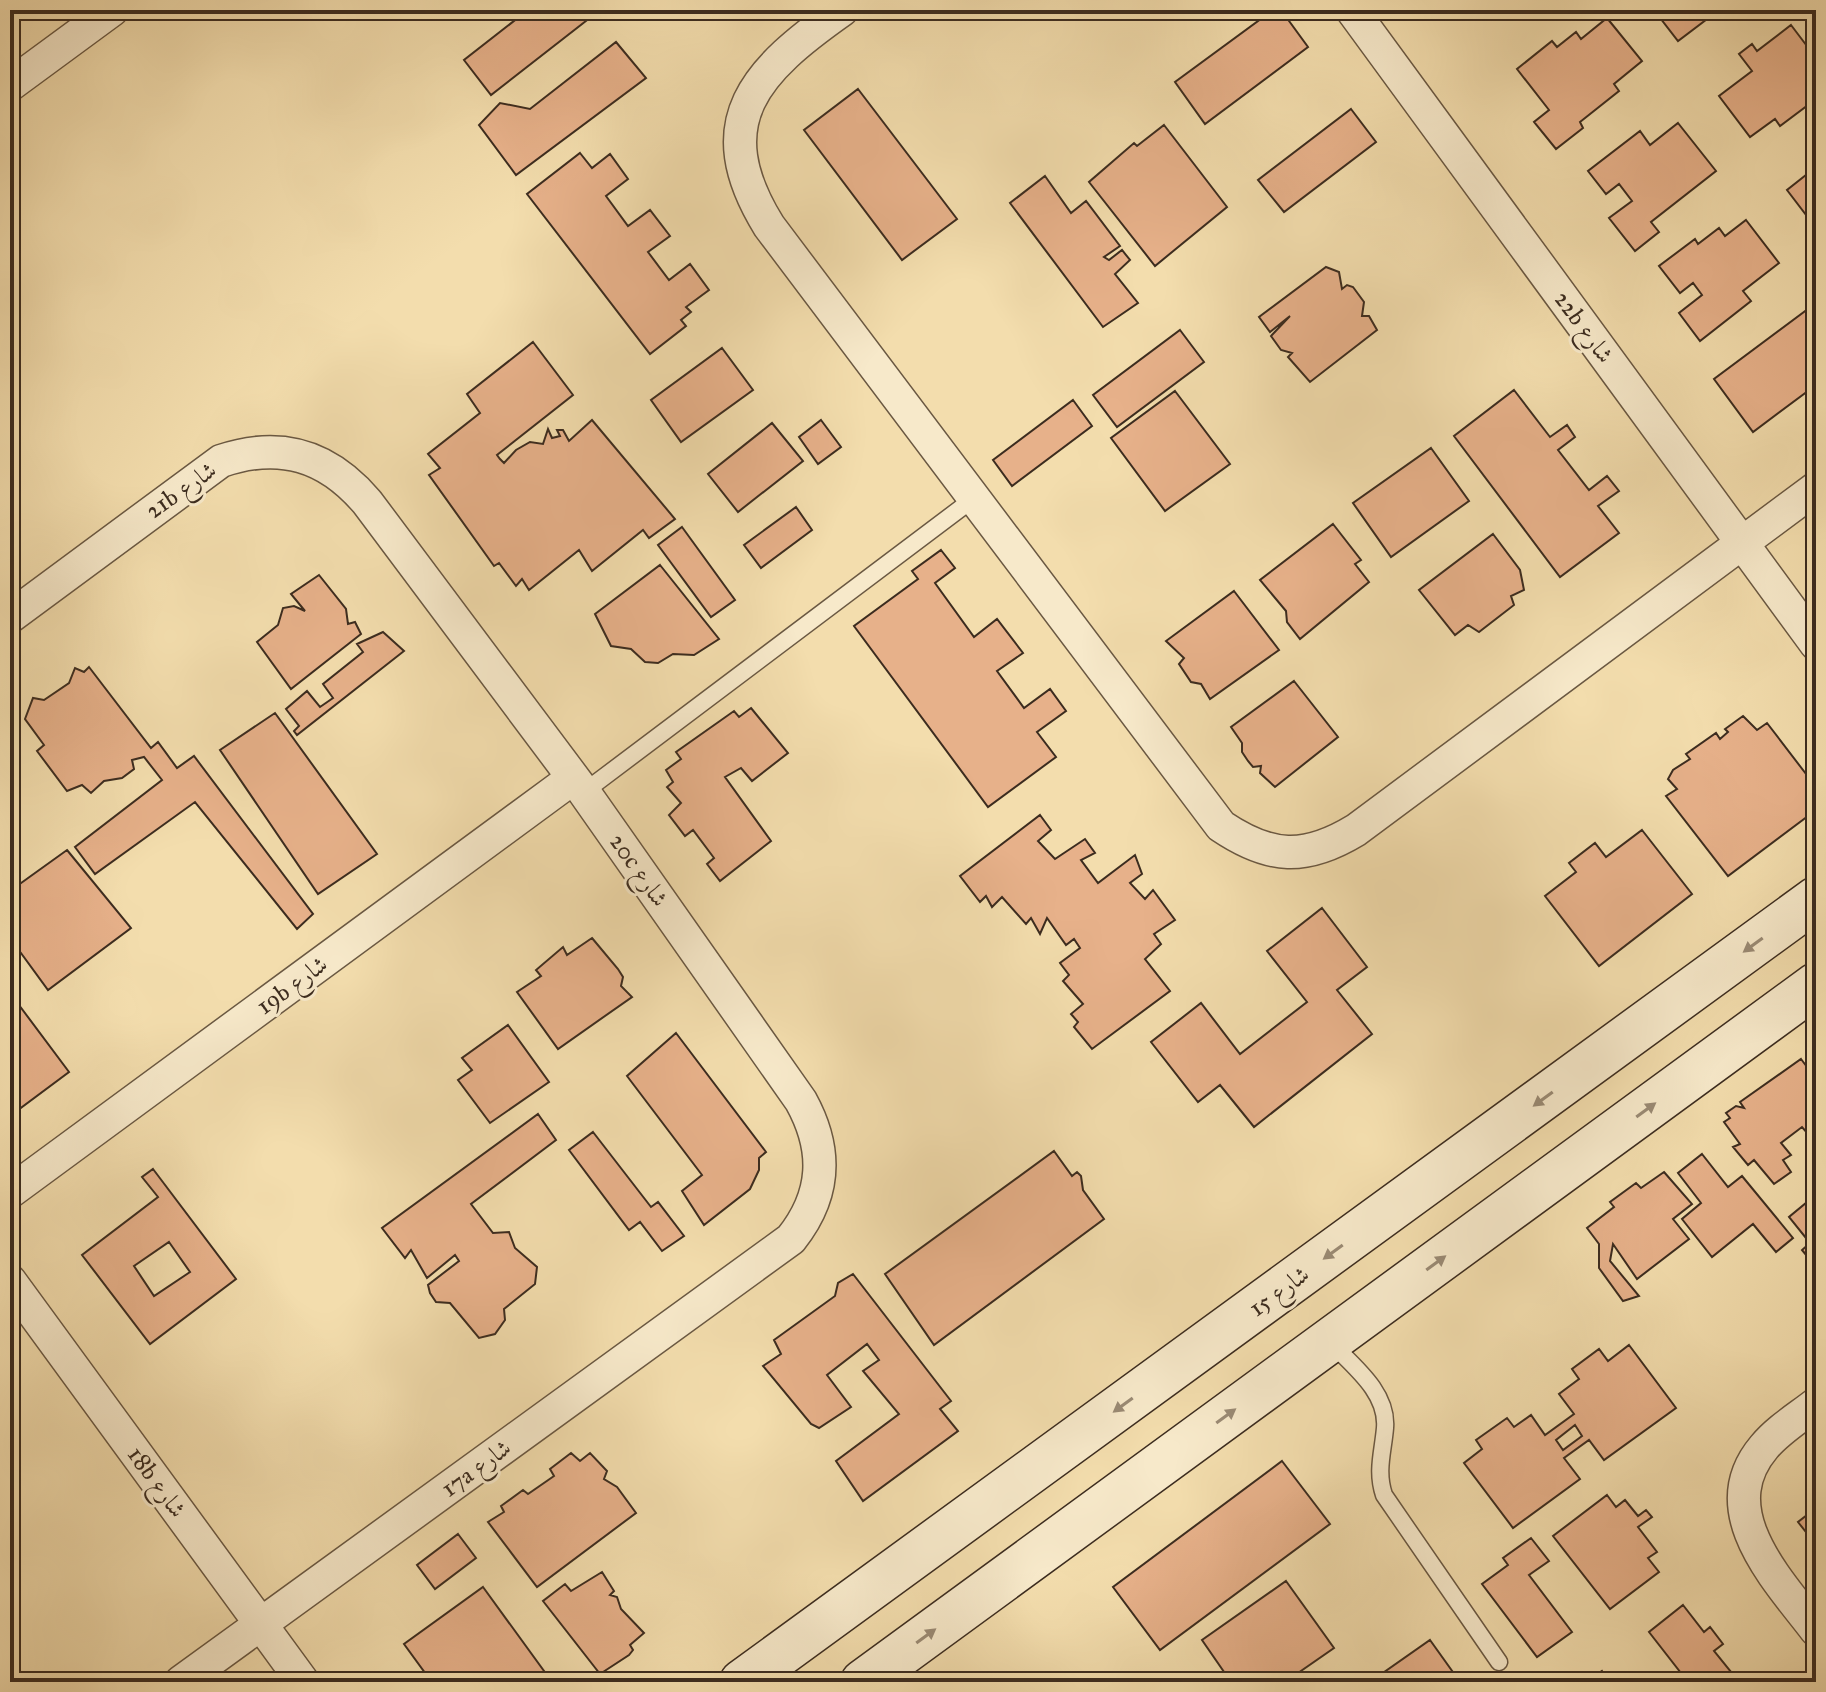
<svg xmlns="http://www.w3.org/2000/svg" width="1826" height="1692" viewBox="0 0 1826 1692" font-family="'IM FELL Great Primer',Amiri,serif">
  <style>
    .building { fill: #e7b18a; stroke: #3c2c1f; stroke-width: 2; fill-rule: evenodd }
    .lines { fill: none; stroke-linecap: round; stroke-linejoin: round }
    .lane-casing { stroke: #6a5842; stroke-width: 19 }
    .street-casing { stroke: #6a5842; stroke-width: 35 }
    .secondary-casing { stroke: #3c2c1f; stroke-width: 47 }
    .lane { stroke: #f7e9ca; stroke-width: 16 }
    .street { stroke: #f7e9ca; stroke-width: 32 }
    .secondary { stroke: #f7e9ca; stroke-width: 44 }
    .oneway { fill: #9a8a74 }
    .labels { text-anchor: middle; dominant-baseline: central; stroke-width: 6; stroke-linejoin: round; paint-order: stroke }
    .street-label { font-size: 24px; fill: #3c2c1f; stroke: #f7e9ca }
  </style>
  <rect width="100%" height="100%" fill="#f3ddad"/>
  <filter id="stains"><feTurbulence type="fractalNoise" baseFrequency=".0025" numOctaves="4"/><feColorMatrix values="0 0 0 0 .2 0 0 0 0 .09 0 0 0 0 .02 0 0 0 .5 -.17"/></filter>
  <radialGradient id="worn" r=".72"><stop offset=".6" stop-color="#630" stop-opacity="0"/><stop offset="1" stop-color="#630" stop-opacity=".3"/></radialGradient>
  <path class="building" d="M528 10H600L491 95 464 60Z
    M1273 10H1281L1308 47 1205 124 1175 82Z
    M1654 10H1719L1678 41Z
    M1607 18 1642 61 1614 84 1619 91 1580 122 1583 128 1556 149 1534 122 1549 110 1517 69 1552 41 1557 47 1576 32 1581 39Z
    M1791 25 1816 58V99L1780 126 1775 119 1750 137 1719 96 1752 71 1739 54 1752 44 1757 51Z
    M616 42 646 78 516 175 479 125 500 103 530 109Z
    M858 89 957 219 902 260 804 130Z
    M1351 109 1376 142 1284 212 1258 180Z
    M1678 123 1716 171 1651 222 1659 232 1635 251 1609 218 1632 201 1619 184 1606 194 1588 171 1640 131 1650 145Z
    M1164 125 1227 207 1155 266 1089 182 1134 143 1137 146Z
    M580 153 592 168 610 154 628 179 606 196 628 226 650 210 670 236 648 252 669 280 690 264 709 290 686 307 691 312 681 320 686 326 650 354 527 194Z
    M1816 167V228L1787 190Z
    M1045 176 1071 213 1086 201 1120 246 1104 257 1109 260 1122 250 1130 260 1115 274 1138 303 1103 327 1010 203Z
    M1746 220 1779 263 1743 291 1751 301 1700 341 1679 313 1702 295 1693 283 1680 293 1659 266 1695 239 1698 244 1719 228 1725 236Z
    M1326 267 1339 272 1342 289 1347 285 1353 287 1364 302 1362 316H1369L1377 330 1310 382 1288 357 1292 353 1281 350 1271 336 1290 316 1270 332 1259 317Z
    M1816 303V385L1753 432 1714 379Z
    M1180 330 1204 362 1117 427 1093 395Z
    M533 342 573 395 497 455 500 459 504 463 516 450 530 442 543 444 548 429 552 438 560 436 557 430H563L569 441 592 420 675 519 649 538 643 530 592 571 579 550 529 590 522 579 516 586 499 563 494 566 429 475 440 468 428 454 480 413 467 394Z
    M722 348 753 390 681 442 651 400Z
    M1514 390 1550 437 1567 425 1575 437 1558 450 1589 490 1607 476 1619 491 1598 506 1619 533 1560 577 1454 436Z
    M1175 391 1230 464 1165 511 1111 438Z
    M1073 400 1092 426 1012 486 993 460Z
    M821 420 841 447 818 464 799 437Z
    M772 423 803 461 738 512 708 474Z
    M1431 448 1469 501 1391 557 1353 503Z
    M796 507 812 530 761 568 744 545Z
    M1333 524 1361 560 1355 564 1369 582 1300 639 1287 622 1286 611 1260 580Z
    M682 527 735 600 711 617 658 545Z
    M1493 534 1520 570 1524 590 1511 596 1514 605 1479 632 1468 625 1455 635 1419 590Z
    M941 550 955 568 935 583 974 637 997 619 1023 653 997 671 1024 708 1050 689 1066 711 1037 732 1056 757 988 807 854 626 918 579 912 571Z
    M660 565 719 639 694 655 673 654 658 663 645 662 631 649 611 646 595 614Z
    M319 575 346 609 348 624 355 622 361 634 291 689 257 642 278 625 283 608 294 606 305 611 291 594Z
    M1234 591 1279 650 1210 699 1201 684 1191 682 1179 664 1184 658 1166 641Z
    M383 632 404 651 297 735 294 731 299 726 286 709 307 691 320 707 333 698 323 684 363 652 357 644Z
    M89 667 151 748 158 742 177 768 194 756 313 914 297 929 195 802 95 874 75 847 162 780 144 757 132 760 134 769 122 778 104 781 91 793 82 785 67 791 37 751 44 745 25 719 33 698 44 700 69 683 75 668 84 672Z
    M1294 681 1338 737 1275 787 1260 773 1261 766 1253 767 1248 761 1242 752V743L1231 727Z
    M751 708 788 753 752 781 741 768 725 777 771 841 720 881 707 864 714 858 693 830 685 836 669 815 681 803 667 787 673 782 666 770 681 759 676 752 734 711 739 717Z
    M275 713 377 854 318 894 220 750Z
    M1743 716 1757 730 1767 723 1816 787V810L1728 876 1666 796 1677 789 1668 779 1673 770 1690 759 1686 754 1716 733 1720 739 1728 732 1725 729Z
    M1040 815 1051 830 1038 841 1055 859 1085 839 1095 853 1081 860 1098 883 1135 855 1142 874 1130 883 1145 899 1153 890 1175 920 1154 934 1161 944 1145 959 1170 991 1092 1049 1074 1027 1078 1022 1071 1014 1083 1004 1063 981 1069 975 1060 963 1080 948 1074 939 1066 945 1047 918 1040 934 1031 918 1026 924 1002 897 992 907 986 896 980 902 960 876Z
    M1642 830 1692 894 1599 966 1545 896 1576 872 1569 863 1595 843 1606 857Z
    M67 850 131 928 48 990 10 938V891Z
    M1322 908 1367 967 1337 990 1372 1034 1254 1127 1220 1085 1198 1102 1151 1042 1201 1003 1240 1054 1307 1002 1267 951Z
    M592 938 618 969 623 977 621 986 632 997 558 1049 517 992 541 976 536 970 563 947 567 955Z
    M10 993 69 1072 18 1110 10 1098Z
    M508 1025 549 1082 490 1123 458 1080 472 1070 462 1058Z
    M676 1033 766 1152 759 1158V1170L750 1189 704 1225 682 1191 702 1175 627 1076Z
    M1801 1059 1816 1079V1143L1802 1127 1781 1143 1791 1155 1783 1160 1791 1172 1774 1184 1754 1160 1748 1165 1733 1147 1740 1144 1724 1122 1730 1118 1726 1113 1736 1106 1744 1108 1740 1102Z
    M538 1114 556 1140 471 1204 493 1233 509 1232 515 1248 537 1267 535 1284 504 1309 505 1320 495 1334 479 1338 450 1303 436 1302 430 1293 428 1285 459 1261 455 1255 427 1278 411 1250 405 1258 382 1228Z
    M593 1132 651 1207 658 1202 684 1236 662 1251 640 1222 629 1230 569 1150Z
    M1054 1151 1072 1176 1077 1172 1081 1176 1083 1190 1104 1219 934 1345 885 1274Z
    M1702 1154 1728 1187 1742 1176 1793 1238 1776 1252 1753 1224 1712 1257 1682 1219 1701 1203 1678 1173Z
    M153 1169 236 1279 150 1344 82 1255 158 1197 142 1177ZM169 1242 190 1272 154 1296 134 1266Z
    M1664 1172 1692 1204 1673 1219 1689 1239 1637 1279 1613 1244 1610 1261 1639 1296 1623 1301 1599 1268V1244L1587 1228 1614 1207 1610 1202 1636 1183 1641 1188Z
    M1812 1198 1816 1203V1267L1802 1250 1810 1243 1789 1217Z
    M853 1274 951 1401 940 1409 958 1431 863 1501 836 1461 899 1414 863 1371 879 1360 867 1344 827 1375 851 1407 819 1428 811 1424 763 1366 781 1354 774 1340 835 1296 838 1283Z
    M1629 1345 1676 1408 1604 1460 1589 1440 1564 1458 1580 1479 1513 1528 1464 1463 1482 1449 1476 1440 1507 1418 1514 1427 1531 1415 1545 1435 1574 1414 1559 1394 1579 1379 1572 1369 1599 1349 1608 1361ZM1575 1425 1582 1436 1563 1450 1556 1440Z
    M571 1453 580 1461 590 1453 607 1471 604 1479 617 1487 636 1513 537 1587 488 1522 504 1512 501 1506 523 1490 528 1494 554 1476 550 1469Z
    M1282 1461 1330 1524 1160 1650 1113 1587Z
    M1607 1495 1616 1507 1625 1500 1638 1516 1646 1510 1652 1517 1638 1527 1657 1552 1648 1558 1659 1572 1610 1609 1553 1536Z
    M1816 1508V1539L1813 1541 1798 1522Z
    M458 1534 476 1558 435 1589 417 1565Z
    M1531 1538 1549 1561 1529 1575 1572 1632 1537 1657 1482 1584 1508 1565 1503 1558Z
    M602 1572 614 1591 610 1595 617 1597 621 1609 644 1633 630 1645 633 1650 629 1655 600 1674 543 1601 565 1584 571 1591Z
    M1286 1581 1334 1648 1285 1682H1231L1202 1640Z
    M483 1587 552 1682H444L439 1675 431 1681 404 1644Z
    M1683 1605 1704 1632 1710 1627 1723 1644 1714 1651 1736 1678 1731 1682H1688L1649 1632Z
    M1430 1640 1460 1682H1370Z
    M1602 1671 1610 1682H1586Z"/>
  <g class="lines">
    <defs>
      <path id="lane" d="M584 792 973 499
        M1330 1342C1353 1366 1388 1392 1385 1428 1383 1452 1376 1471 1384 1495L1499 1662"/>
      <path id="street" d="M842 10C757 70 704 121 769 226L1221 826C1270 859 1305 861 1356 830L1816 488
        M1352 10 1816 644
        M10 85 112 10
        M10 617 221 461C280 441 327 455 367 502L584 792 801 1101C828 1150 826 1195 791 1239L181 1682
        M10 1192 573 778
        M10 1281 303 1682
        M1816 1404C1798 1418 1778 1430 1764 1447 1710 1511 1778 1580 1816 1630"/>
      <path id="secondary" d="M742 1682 1816 899
        M863 1682 1816 985"/>
    </defs>
    <use href="#lane" class="lane-casing"/>
    <use href="#street" class="street-casing"/>
    <use href="#secondary" class="secondary-casing"/>
    <use href="#lane" class="lane"/>
    <use href="#street" class="street"/>
    <use href="#secondary" class="secondary"/>
  </g>
  <defs><path id="oneway-solid" d="M-6-.8H1V-3.2L6.5 0L1 3.2V.8H-6Z" transform="scale(2)"/></defs>
  <g class="oneway">
    <use href="#oneway-solid" transform="translate(1753 945) rotate(144)"/>
    <use href="#oneway-solid" transform="translate(1543 1099) rotate(144)"/>
    <use href="#oneway-solid" transform="translate(1646 1110) rotate(-36)"/>
    <use href="#oneway-solid" transform="translate(1333 1252) rotate(144)"/>
    <use href="#oneway-solid" transform="translate(1436 1263) rotate(-36)"/>
    <use href="#oneway-solid" transform="translate(1123 1405) rotate(144)"/>
    <use href="#oneway-solid" transform="translate(1226 1416) rotate(-36)"/>
    <use href="#oneway-solid" transform="translate(926 1636) rotate(-36)"/>
  </g>
  <g class="labels">
    <g class="street-label">
      <text transform="translate(1584 327) rotate(54)">22b شارع</text>
      <text transform="translate(181 490) rotate(-35)">21b شارع</text>
      <text transform="translate(639 870) rotate(55)">20c شارع</text>
      <text transform="translate(292 985) rotate(-36)">19b شارع</text>
      <text transform="translate(1279 1291) rotate(-36)">شارع 15</text>
      <text transform="translate(476 1468) rotate(-36)">17a شارع</text>
      <text transform="translate(157 1482) rotate(54)">18b شارع</text>
    </g>
  </g>
  <rect width="1826" height="1692" fill="none" stroke="#f3ddad" stroke-width="40"/>
  <rect x="12" y="12" width="1802" height="1668" fill="none" stroke="#3c2c1f" stroke-width="4"/>
  <rect x="20" y="20" width="1786" height="1652" fill="none" stroke="#3c2c1f" stroke-width="2"/>
  <rect width="100%" height="100%" filter="url(#stains)"/>
  <rect width="100%" height="100%" fill="url(#worn)"/>
</svg>
